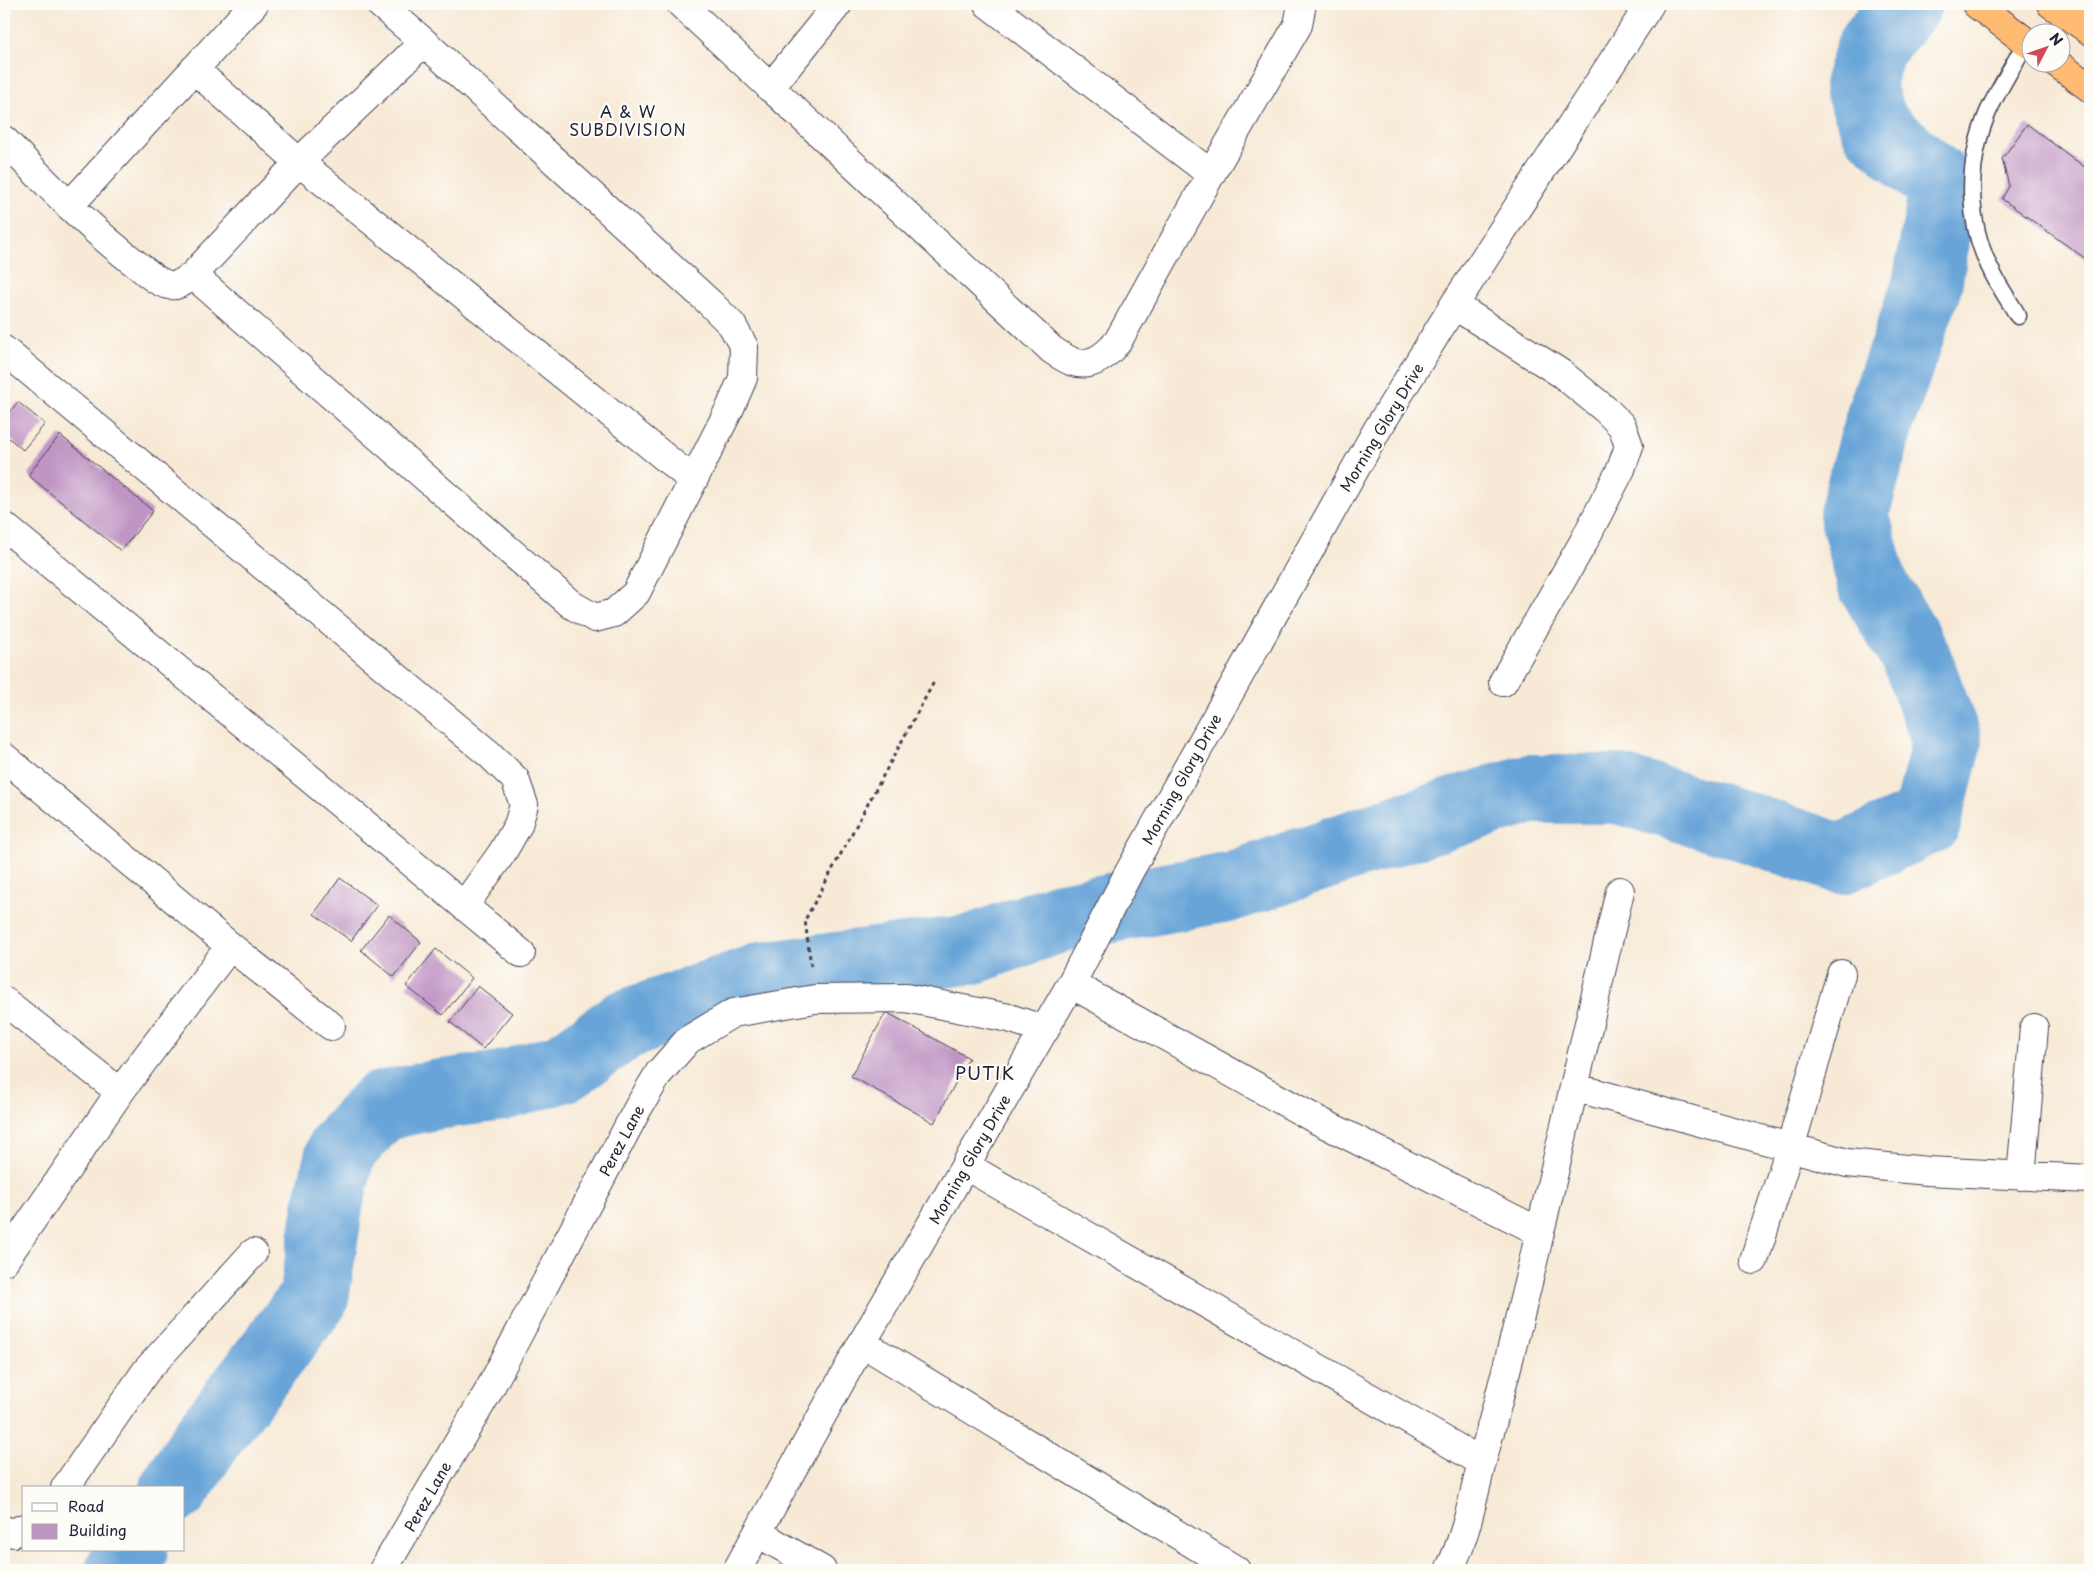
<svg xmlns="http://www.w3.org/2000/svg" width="2094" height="1574" viewBox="0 0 2094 1574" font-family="'Playpen Sans',sans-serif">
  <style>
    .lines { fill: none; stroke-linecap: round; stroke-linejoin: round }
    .river { stroke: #67a4d8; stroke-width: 70 }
    .building { fill: #c095c4 }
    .lane-casing { stroke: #424052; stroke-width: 19 }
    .street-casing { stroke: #424052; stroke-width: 30 }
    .highway-casing { stroke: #424052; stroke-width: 30 }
    .path { stroke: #424052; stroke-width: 3; stroke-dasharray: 4 4; stroke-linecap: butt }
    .lane { stroke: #fff; stroke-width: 16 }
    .street { stroke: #fff; stroke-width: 28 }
    .highway { stroke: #ffbb71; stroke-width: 28 }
    .labels { text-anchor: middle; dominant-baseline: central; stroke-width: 4.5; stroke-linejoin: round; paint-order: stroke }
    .street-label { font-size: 15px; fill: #22223b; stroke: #fdfcf7 }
    .neighbourhood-label { font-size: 16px; letter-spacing: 1px; fill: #22223b; stroke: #fdfcf7 }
    .quarter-label { font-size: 18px; letter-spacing: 1px; fill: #22223b; stroke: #fdfcf7 }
  </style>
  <rect width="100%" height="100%" fill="#fdfcf7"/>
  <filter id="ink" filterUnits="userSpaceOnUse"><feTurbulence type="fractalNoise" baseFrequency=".02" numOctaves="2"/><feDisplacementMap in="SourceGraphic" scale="10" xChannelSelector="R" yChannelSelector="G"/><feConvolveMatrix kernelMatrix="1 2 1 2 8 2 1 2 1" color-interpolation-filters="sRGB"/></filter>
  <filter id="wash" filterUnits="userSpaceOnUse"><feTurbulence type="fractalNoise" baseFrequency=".0096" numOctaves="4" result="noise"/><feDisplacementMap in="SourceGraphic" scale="20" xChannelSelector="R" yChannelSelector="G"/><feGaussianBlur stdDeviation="1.12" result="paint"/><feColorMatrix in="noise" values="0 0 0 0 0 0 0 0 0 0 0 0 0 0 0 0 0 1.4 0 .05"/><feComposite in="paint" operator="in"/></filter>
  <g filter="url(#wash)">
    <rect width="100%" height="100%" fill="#f7e9d5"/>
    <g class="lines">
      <path class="river" d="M175 1488 206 1440 314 1298 329 1201 341 1150 381 1106 435 1095 502 1086 565 1067 624 1025 762 977 973 949 1061 917 1233 886 1394 831 1529 789H1618L1735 823 1841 859 1927 820 1947 741 1916 657 1872 583 1854 514 1882 412 1927 285 1944 187 1876 128 1859 86 1871 47 1907 4
        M120 1570 133 1550"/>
    </g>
    <g id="blocks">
      <path class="building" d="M2027 124 2090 171V262L2002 199 2009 186 2002 159Z
        M18 402 45 424 23 450 9 438 4 444V414L6 416Z
        M60 435 153 511 121 551 28 475Z
        M340 878 377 905 351 941 314 914Z
        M389 915 421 942 394 977 361 950Z
        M436 949 472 978 443 1015 406 986Z
        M478 986 512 1013 483 1049 450 1022Z
        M886 1012 969 1058 934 1123 851 1076Z"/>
    </g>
  </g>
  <g filter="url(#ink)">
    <use href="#blocks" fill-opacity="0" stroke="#424052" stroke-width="1"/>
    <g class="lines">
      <defs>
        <path id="lane" d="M2018 316C2010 302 2000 288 1993 274 1966 224 1966 164 1988 112 1999 88 2014 65 2026 42"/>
        <path id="street" d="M681 4 1052 350C1058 354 1066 359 1073 362 1092 368 1107 355 1118 341L1211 174 1298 25 1302 4
          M988 4 1211 174
          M194 69 299 162 693 480
          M770 88 838 4
          M4 140C47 184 91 230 140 267 149 274 158 283 169 285 178 287 186 280 193 275L572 605 595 618 614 613 636 593 730 408 743 378 744 347 732 325 709 302 424 42 380 4
          M69 206 254 4
          M193 275 299 162 424 42
          M1454 305 1562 374 1606 410 1622 426 1629 446 1621 469 1583 543 1503 682
          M4 350 489 754 515 779 524 805 518 825 502 853 464 906
          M4 526 521 953
          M4 757 230 946 331 1026
          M1071 984 1317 1120 1540 1232C1523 1306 1504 1380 1484 1454 1474 1492 1467 1535 1449 1570
          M4 1001 120 1092
          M1574 1087 1847 1163 1927 1171 2090 1179
          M966 1166 1482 1462
          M2021 1176 2034 1028
          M1540 1232 1620 891
          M1754 1260 1790 1148 1841 974
          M4 1261 120 1092 230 946
          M862 1343 1236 1570
          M65 1488 146 1371 253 1253
          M4 1530 13 1533 24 1528
          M758 1533 822 1570
          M383 1570 488 1392 638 1108 659 1073 688 1040 733 1013 815 999 906 998 1009 1018 1045 1030
          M737 1570 862 1343 1071 984 1128 874 1377 430 1454 305 1650 4"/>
        <path id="highway" d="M1976 4 2032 46
          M2051 4 2090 31
          M2055 62 2090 88"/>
      </defs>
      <use href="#lane" class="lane-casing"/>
      <use href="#street" class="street-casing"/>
      <use href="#highway" class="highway-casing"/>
      <path class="path" d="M811 966 805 920 935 680"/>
      <use href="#lane" class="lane"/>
      <use href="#street" class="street"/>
      <use href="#highway" class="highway"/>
    </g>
  </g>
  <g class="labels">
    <g class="street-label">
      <text transform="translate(1381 427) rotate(-59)">Morning Glory Drive</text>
      <text transform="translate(1181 779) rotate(-61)">Morning Glory Drive</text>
      <text transform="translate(621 1140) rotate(-62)">Perez Lane</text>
      <text transform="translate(969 1159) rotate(-60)">Morning Glory Drive</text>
      <text transform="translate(427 1496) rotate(-60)">Perez Lane</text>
    </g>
    <g class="neighbourhood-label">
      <text x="628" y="111">A &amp; W<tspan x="628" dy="18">SUBDIVISION</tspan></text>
    </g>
    <g class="quarter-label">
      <text x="985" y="1072">PUTIK</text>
    </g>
  </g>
  <rect width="2094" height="1574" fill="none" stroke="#fdfcf7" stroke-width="20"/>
  <rect x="22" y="1486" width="162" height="65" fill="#fdfcf7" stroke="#a5a5ac"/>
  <rect x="32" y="1503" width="25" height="8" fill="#ffffff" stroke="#a5a5ac"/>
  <text x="68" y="1512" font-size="15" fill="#22223b">Road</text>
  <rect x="32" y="1524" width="25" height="15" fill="#c095c4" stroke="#a5a5ac"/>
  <text x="68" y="1536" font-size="15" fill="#22223b">Building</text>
  <g transform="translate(2046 48) rotate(49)"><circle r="24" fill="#fdfcf7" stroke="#a5a5ac"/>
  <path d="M0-4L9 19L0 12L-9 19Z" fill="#d1495b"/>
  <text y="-8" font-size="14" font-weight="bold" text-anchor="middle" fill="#22223b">N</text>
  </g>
</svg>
